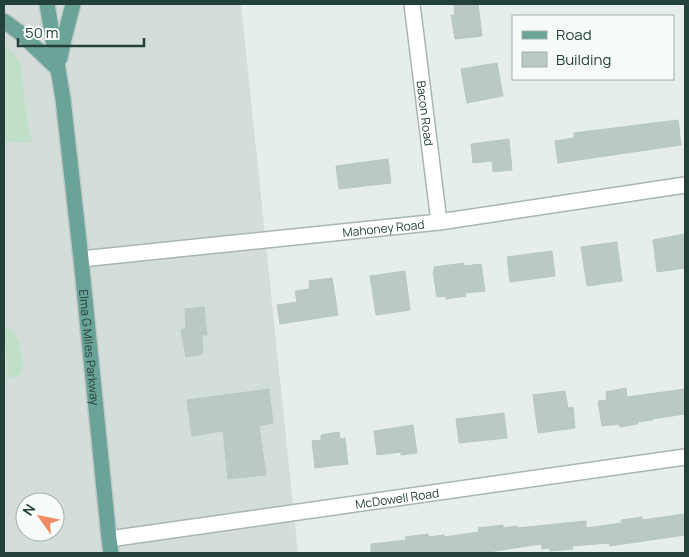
<svg xmlns="http://www.w3.org/2000/svg" width="689" height="557" viewBox="0 0 689 557" font-family="Manrope,sans-serif">
  <style>
    .built { fill: #d3deda; fill-rule: evenodd }
    .green { fill: #bfdfc9 }
    .building { fill: #bac9c4; stroke: #b7c8c2 }
    .lines { fill: none; stroke-linecap: round; stroke-linejoin: round }
    .minor-casing { stroke: #a7b6b2; stroke-width: 18 }
    .major-casing { stroke: #c2cac8; stroke-width: 18 }
    .minor { stroke: #fff; stroke-width: 15 }
    .major { stroke: #6aa397; stroke-width: 15 }
    .labels { text-anchor: middle; dominant-baseline: central; stroke-width: 5; stroke-linejoin: round; paint-order: stroke }
    .street-label { font-size: 12px; fill: #24403a; stroke: #f6faf8 }
  </style>
  <rect width="100%" height="100%" fill="#e5eeea"/>
  <path class="built" d="M4 4H241L298 553H4ZM25 502H55V532H25Z"/>
  <path class="green" d="M4 44 13 52 20 63 26 112 32 143 4 142Z
    M8 328 13 331 19 341 23 366 19 376 7 378V372L9 371 6 352 4 349V329Z"/>
  <path class="building" d="M454 4H478L482 36 455 39 451 15H455Z
    M497 63 503 96 467 103 461 69Z
    M678 120 681 145 558 163 555 141 574 138V133Z
    M509 139 512 170 493 172 492 161 473 163 471 144Z
    M388 159 391 183 339 189 336 166Z
    M685 234V268L657 272 653 240Z
    M617 242 622 281 587 286 581 247Z
    M552 251 555 276 510 282 507 257Z
    M464 263V266L481 264 485 291 465 293 466 296 446 299V296L437 297 433 271H434V267Z
    M405 271 410 310 376 315 370 276Z
    M332 278 338 315 280 324 277 305 297 302 295 291 310 289 309 281Z
    M204 307 207 335H202L203 354 186 357 181 330 186 328 185 309Z
    M626 388 627 397 685 389V414L652 419 653 420 637 422 638 424 620 427 619 424 602 426 598 401 607 400 606 392Z
    M269 389 273 423 259 426 266 475 228 479 223 431 192 436 187 400Z
    M565 391 568 408 573 407 575 428 538 433 533 395Z
    M504 413 507 438 459 443 456 419Z
    M413 425 417 453 401 455V452L377 455 374 431Z
    M339 432 340 439 345 438 348 464 315 468 312 441 321 440V435Z
    M685 514V535L610 546 609 543 572 546 573 549 550 551V548L542 549 541 544 482 553H371V544L406 540 405 537 428 534V537L444 535V537L479 532 478 528 503 525V528L517 526V528L586 521V528L622 523 621 520 642 517V520Z"/>
  <g class="lines">
    <defs>
      <g id="minor">
        <path id="s1" d="M412 4 439 222"/>
        <path id="s2" d="M81 259 439 222 685 185"/>
        <path id="s3" d="M109 539 685 457"/>
      </g>
      <g id="major">
        <path id="s4" d="M47 4 63 99 81 259 109 539 111 553"/>
        <path d="M4 21 19 32 58 69"/>
        <path d="M60 58 64 39 73 4"/>
      </g>
    </defs>
    <use href="#minor" class="minor-casing"/>
    <use href="#major" class="major-casing"/>
    <use href="#minor" class="minor"/>
    <use href="#major" class="major"/>
  </g>
  <g class="labels">
    <g class="street-label">
      <text stroke="none"><textPath href="#s1" startOffset="110">Bacon Road</textPath></text>
      <text stroke="none"><textPath href="#s2" startOffset="304">Mahoney Road</textPath></text>
      <text stroke="none"><textPath href="#s4" startOffset="346">Elma G Miles Parkway</textPath></text>
      <text stroke="none"><textPath href="#s3" startOffset="291">McDowell Road</textPath></text>
    </g>
  </g>
  <rect width="689" height="557" fill="none" stroke="#24403a" stroke-width="10"/>
  <rect x="512" y="15" width="162" height="65" fill="#f6faf8" stroke="#a2b0ac"/>
  <rect x="522" y="31" width="25" height="8" fill="#6aa397" stroke="#a2b0ac"/>
  <text x="556" y="40" font-size="15" fill="#24403a">Road</text>
  <rect x="522" y="52" width="25" height="15" fill="#bac9c4" stroke="#a2b0ac"/>
  <text x="556" y="65" font-size="15" fill="#24403a">Building</text>
  <g transform="translate(40 517) rotate(303)"><circle r="24" fill="#f6faf8" stroke="#a2b0ac"/>
  <path d="M0-4L9 19L0 12L-9 19Z" fill="#f08c61"/>
  <text y="-8" font-size="14" font-weight="bold" text-anchor="middle" fill="#24403a">N</text>
  </g>
  <path d="M18 38v8h126v-8" fill="none" stroke="#24403a" stroke-width="2.5"/>
  <text x="25" y="38" font-size="15" fill="#24403a" stroke="#f6faf8" stroke-width="4" paint-order="stroke">50 m</text>
</svg>
